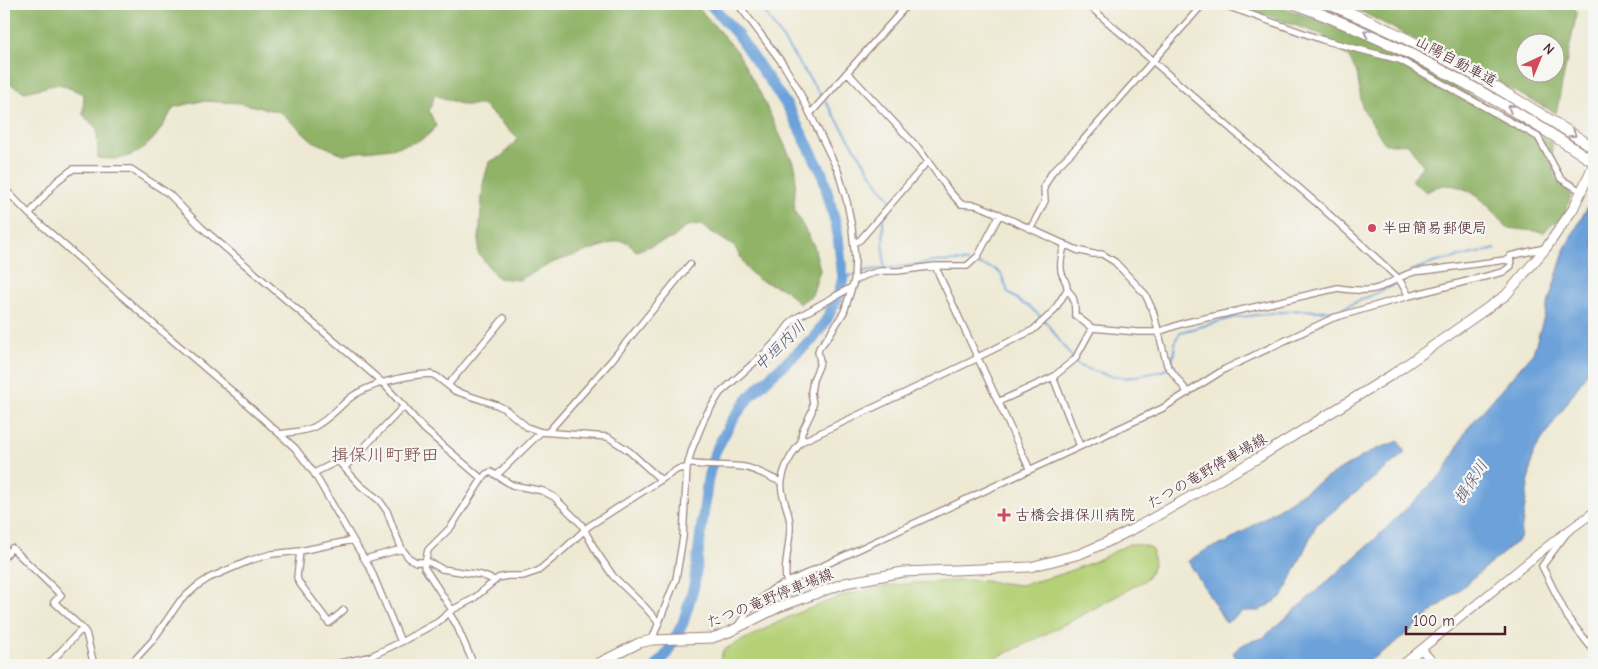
<svg xmlns="http://www.w3.org/2000/svg" width="1598" height="669" viewBox="0 0 1598 669" font-family="'Comic Neue','Klee One',sans-serif">
  <style>
    .green { fill: #b5d177; stroke: #807851 }
    .forest { fill: #90b368; stroke: #6d694a; fill-rule: evenodd }
    .water { fill: #6ca1d9; stroke: #5b6082 }
    .lines { fill: none; stroke-linecap: round; stroke-linejoin: round }
    .stream { stroke: #6ca1d9; stroke-width: 2 }
    .river { stroke: #6ca1d9; stroke-width: 11 }
    .minor-casing { stroke: #9c847f; stroke-width: 8 }
    .tertiary-casing { stroke: #9c847f; stroke-width: 10 }
    .secondary-casing { stroke: #9c847f; stroke-width: 11 }
    .motorway-casing { stroke: #9c847f; stroke-width: 12 }
    .minor { stroke: #fff; stroke-width: 5.5 }
    .tertiary { stroke: #fff; stroke-width: 8 }
    .secondary { stroke: #fff; stroke-width: 9 }
    .motorway { stroke: #fff; stroke-width: 10 }
    .oneway { stroke: #ae9aa0 }
    .poi-dot { fill: #d1495b; stroke: #f6f6f2; stroke-width: 2 }
    .labels { text-anchor: middle; dominant-baseline: central; stroke-width: 4.5; stroke-linejoin: round; paint-order: stroke }
    .street-label { font-size: 15px; fill: #4a1f2b; stroke: #f6f6f2 }
    .poi-label { font-size: 15px; fill: #4a1f2b; stroke: #f6f6f2; text-anchor: start }
    .water-label { font-size: 16px; font-style: italic; fill: #585371; stroke: #f6f6f2 }
    .quarter-label { font-size: 18px; fill: #784a48; stroke: #f6f6f2 }
  </style>
  <rect width="100%" height="100%" fill="#f6f6f2"/>
  <filter id="ink" filterUnits="userSpaceOnUse"><feTurbulence type="fractalNoise" baseFrequency=".02" numOctaves="2"/><feDisplacementMap in="SourceGraphic" scale="10" xChannelSelector="R" yChannelSelector="G"/><feConvolveMatrix kernelMatrix="1 2 1 2 8 2 1 2 1" color-interpolation-filters="sRGB"/></filter>
  <filter id="wash" filterUnits="userSpaceOnUse"><feTurbulence type="fractalNoise" baseFrequency=".0096" numOctaves="4" result="noise"/><feDisplacementMap in="SourceGraphic" scale="20" xChannelSelector="R" yChannelSelector="G"/><feGaussianBlur stdDeviation="1.12" result="paint"/><feColorMatrix in="noise" values="0 0 0 0 0 0 0 0 0 0 0 0 0 0 0 0 0 1.4 0 .05"/><feComposite in="paint" operator="in"/></filter>
  <g filter="url(#wash)">
    <rect width="100%" height="100%" fill="#eee9d3"/>
    <path class="green" d="M1129 544 1142 545 1152 548 1154 565 1147 579C1092 610 1038 640 979 665H713L721 658 723 650 795 614 845 595 886 586 915 583 975 580 1021 585 1059 575 1096 561Z"/>
    <path class="forest" d="M4 4H695L737 51 760 93 796 169 794 210 814 246 820 270 812 295 799 304 786 290 757 279 747 269 735 247 699 224 687 226 673 238 636 251 627 242 618 241 554 262 519 280 498 278 478 253 483 184 489 162 502 156 518 139 483 105H463L435 95 429 111 436 126C433 130 429 135 425 137 403 151 369 148 344 155L313 141 280 112 240 103 202 101 174 107C160 130 151 151 122 158 115 160 106 158 98 158L97 129 83 115 84 94 59 84 25 92 4 81Z
      M1234 4H1274L1343 30 1401 56 1552 142V163L1555 178 1571 194 1565 214 1544 232 1507 228C1491 208 1473 185 1445 185 1439 185 1432 189 1427 192L1411 181 1423 165 1408 144H1385L1362 107 1357 73 1349 58 1323 35Z
      M1347 4H1571L1577 12 1556 113ZM1526 42H1556V72H1526Z"/>
    <path class="water" d="M1594 195V363L1533 453 1520 539 1393 645 1363 665H1240L1233 653C1241 643 1251 641 1263 638L1374 540 1444 472 1467 429 1533 353 1565 248Z
      M1399 441 1405 453 1316 525 1283 596 1259 611H1244L1226 623 1188 561 1209 548 1226 543 1316 484 1374 450Z"/>
    <g class="lines">
      <path class="stream" d="M759 4 822 97
        M825 101 873 176 891 201
        M973 263 995 269 1001 274 1008 292 1023 304 1029 306 1045 321 1071 356 1077 364 1082 367 1107 375 1126 378 1163 371 1172 364 1176 339 1181 332 1232 318 1299 310 1318 311 1339 310 1409 278V276
        M884 267 883 218 893 205
        M1410 271 1436 262 1496 249
        M857 273C873 268 889 269 906 266 926 263 948 259 968 262
        M843 278 852 275"/>
      <path class="river" d="M657 665 666 655 683 623 694 586 708 478 715 452 731 422 749 397 773 374 813 339 827 319 838 297 843 278 837 229 822 173 788 107 737 34 710 4"/>
    </g>
  </g>
  <g filter="url(#ink)">
    <g class="lines">
      <defs>
        <path id="minor" d="M738 4 783 64 797 87 838 171 847 202 852 228 855 259 854 281 844 312 828 337 819 348 818 352 820 361 819 366 813 380 811 392 813 404 812 411 802 432 801 442
          M1087 4 1320 206 1399 279 1409 296
          M1221 4 1323 40 1400 60 1538 137 1561 179 1581 191
          M848 73 919 149 950 192 961 204 976 205 987 209 1077 250 1093 254H1102L1115 262 1145 294 1153 311 1167 365 1188 393
          M810 114 908 4
          M4 188 29 214 157 327 240 398 295 448 314 473 353 540 371 570 401 642
          M29 214 57 181 73 169H131L169 194 201 227 382 382 424 429 482 479 486 474 491 472 512 485 543 491 554 497 581 524 596 551 613 576 645 607 658 622
          M1031 228 1045 201 1044 187 1052 172 1078 146 1203 4
          M854 243 860 240 928 161
          M935 266 1030 470
          M854 281 866 275 880 271H898L935 266H967L978 256 1000 214
          M1067 290C1075 296 1075 305 1075 315L1092 328
          M448 385 504 318
          M998 402 1053 377
          M549 431 611 361 690 264
          M280 434C291 432 304 432 314 427 328 420 338 408 350 398 368 384 406 375 430 374L436 376 455 391 497 405 505 409 527 427 541 432 608 437 629 451 661 480
          M1080 446 1053 377 1075 359 1092 328 1138 332H1158L1184 323 1338 288C1350 290 1366 292 1378 288 1393 283 1408 270 1423 271L1505 260 1510 261
          M688 463C706 467 726 464 744 467 758 470 769 477 781 482
          M344 468 404 406
          M314 473 338 461 361 486 379 500 387 511 394 530 402 549 409 558 416 562H429L442 569 481 575 494 580
          M497 475 541 432
          M1566 534 1542 566 1568 618 1594 651
          M300 551 297 577 298 581 329 623 344 610
          M4 557 12 548 61 595 54 602 81 627 86 633 94 665
          M365 559 402 549
          M787 583C782 571 791 540 790 525 790 510 779 495 782 480 784 466 793 452 801 442L974 360 980 356 1033 330 1053 312 1067 290C1068 283 1064 280 1062 274 1059 266 1062 252 1065 244
          M452 610 424 567 428 550 451 527 482 479
          M449 613 456 624 474 665
          M737 627C747 611 758 600 773 589L1163 408 1225 369 1333 318 1409 296 1503 272 1511 266 1510 256 1545 248
          M652 640 676 579 683 537 687 468 692 449 706 415 720 393 766 352 780 337 791 322 796 318 852 287
          M48 665 79 632 84 630
          M130 665 153 640 180 601 197 586 209 578 251 560 272 554 300 551 353 540
          M330 665 369 657 401 642 438 622 452 610 473 599 498 578 507 576H523L538 571 563 550 589 526 678 469 687 468"/>
        <path id="tertiary" d="M1422 650 1435 665
          M1402 665 1554 541 1594 512"/>
        <path id="secondary" d="M595 665 639 643 652 640 712 638 729 632 779 607 845 583 903 572 1030 567 1080 554 1105 543 1139 526 1258 458 1393 374 1506 295 1546 248 1573 209 1594 164"/>
        <path id="motorway" d="M1295 4C1401 43 1500 99 1594 162
          M1329 4C1423 42 1509 93 1594 148"/>
      </defs>
      <use href="#minor" class="minor-casing"/>
      <use href="#tertiary" class="tertiary-casing"/>
      <use href="#secondary" class="secondary-casing"/>
      <use href="#motorway" class="motorway-casing"/>
      <use href="#minor" class="minor"/>
      <use href="#tertiary" class="tertiary"/>
      <use href="#secondary" class="secondary"/>
      <use href="#motorway" class="motorway"/>
    </g>
    <defs><path id="oneway-chevron" d="M-2-3.5L2.5 0L-2 3.5" fill="none" stroke-width="1.6" stroke-linecap="round" stroke-linejoin="round" transform="scale(1.25)"/></defs>
    <g class="oneway">
      <use href="#oneway-chevron" transform="translate(1367 33) rotate(-155)"/>
      <use href="#oneway-chevron" transform="translate(1511 108) rotate(-148)"/>
      <use href="#oneway-chevron" transform="translate(1573 134) rotate(33)"/>
    </g>
  </g>
  <g class="poi-dot">
    <circle cx="1372" cy="228" r="5"/>
    <path d="M1001.5 507.5h5v5h5v5h-5v5h-5v-5h-5v-5h5z"/>
  </g>
  <g class="labels">
    <g class="street-label">
      <text transform="translate(1456 61) rotate(28)">山陽自動車道</text>
      <text transform="translate(1207 471) rotate(-30)">たつの竜野停車場線</text>
      <text transform="translate(770 598) rotate(-22)">たつの竜野停車場線</text>
    </g>
    <g class="poi-label">
      <text x="1382" y="228">半田簡易郵便局</text>
      <text x="1015" y="515">古橋会揖保川病院</text>
    </g>
    <g class="water-label">
      <text transform="translate(780 346) rotate(-44)">中垣内川</text>
      <text transform="translate(1471 482) rotate(-57)">揖保川</text>
    </g>
    <g class="quarter-label">
      <text x="385" y="455">揖保川町野田</text>
    </g>
  </g>
  <rect width="1598" height="669" fill="none" stroke="#f6f6f2" stroke-width="20"/>
  <g transform="translate(1540 58) rotate(44)"><circle r="24" fill="#f6f6f2" stroke="#b1a0a2"/>
  <path d="M0-4L9 19L0 12L-9 19Z" fill="#d1495b"/>
  <text y="-8" font-size="14" font-weight="bold" text-anchor="middle" fill="#4a1f2b">N</text>
  </g>
  <path d="M1406 626v8h99v-8" fill="none" stroke="#4a1f2b" stroke-width="2.5"/>
  <text x="1413" y="626" font-size="15" fill="#4a1f2b" stroke="#f6f6f2" stroke-width="4" paint-order="stroke">100 m</text>
</svg>
